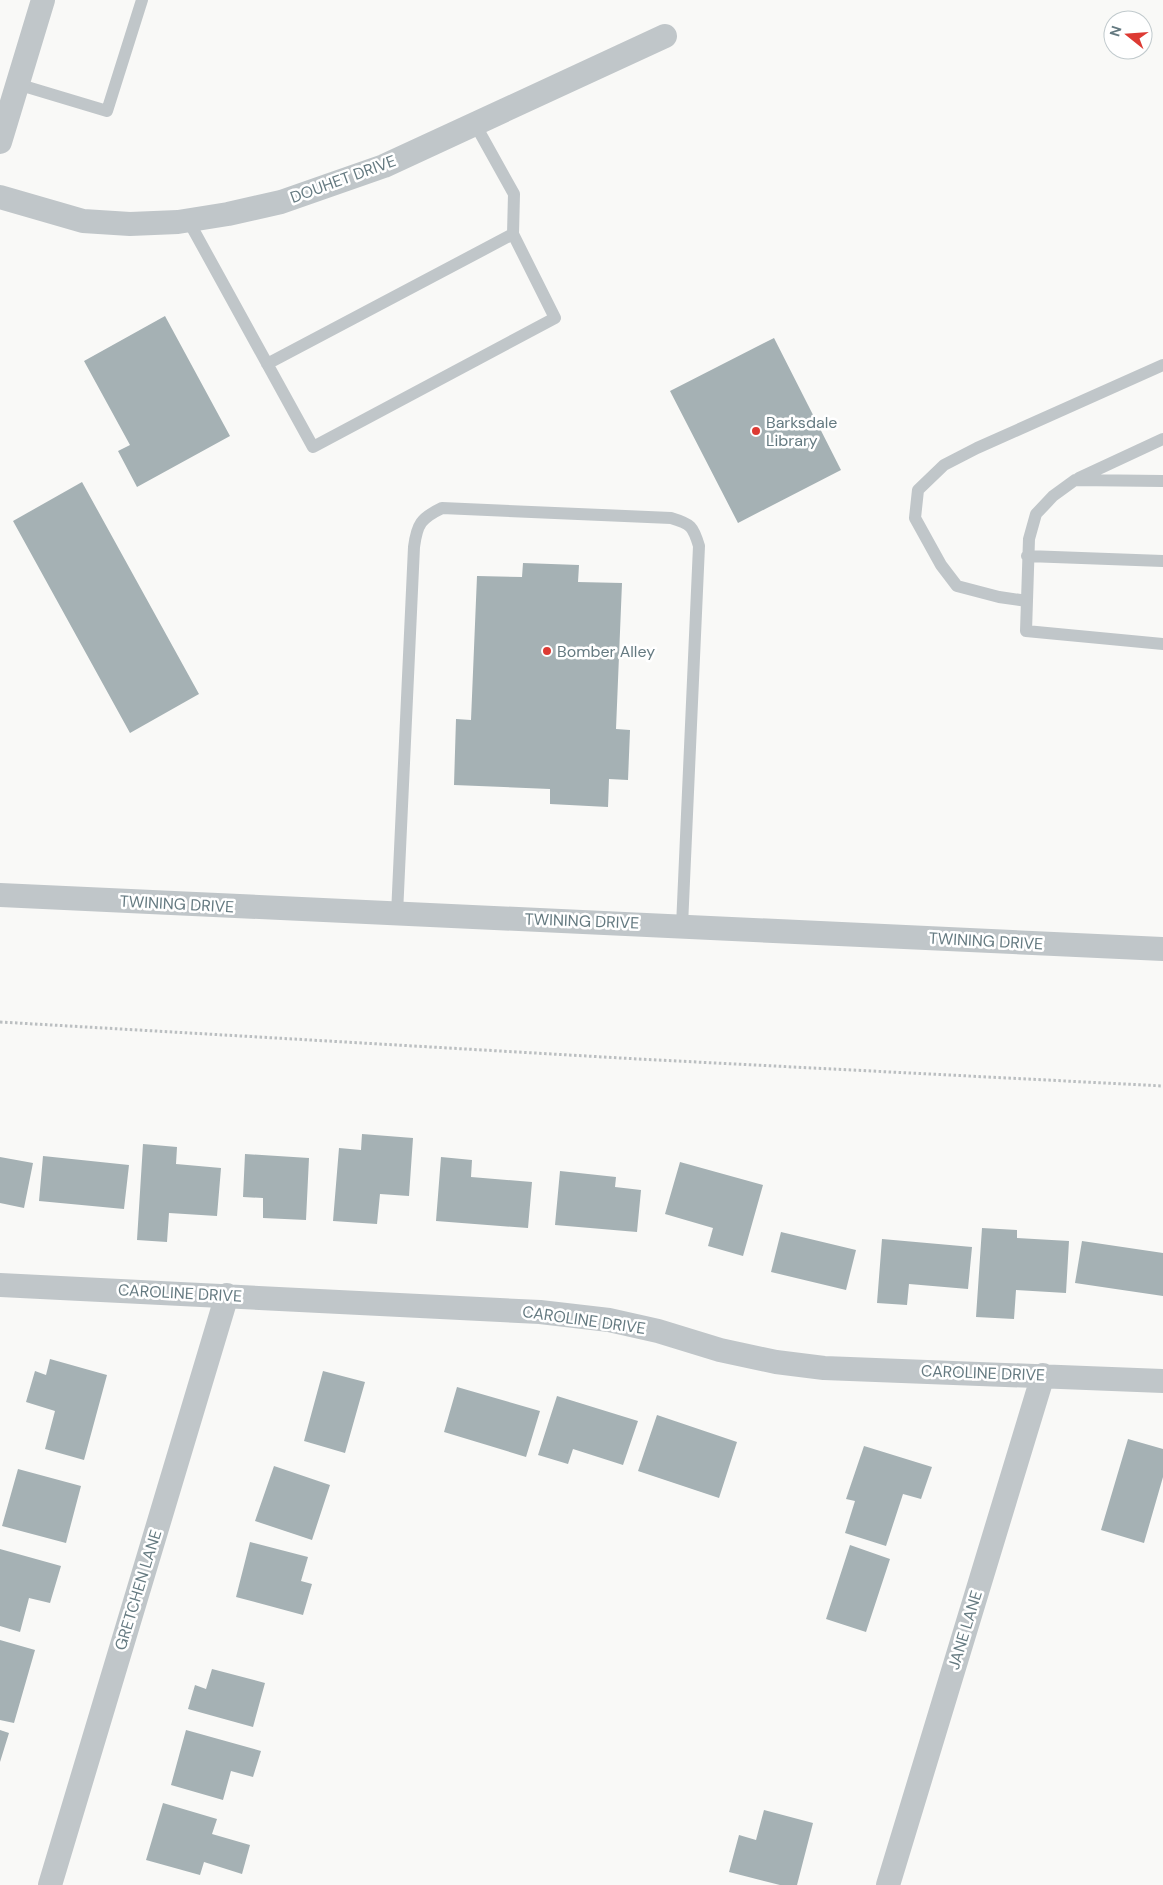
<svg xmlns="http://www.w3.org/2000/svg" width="1163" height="1885" viewBox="0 0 1163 1885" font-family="'DM Sans',sans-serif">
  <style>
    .building { fill: #a5b1b4 }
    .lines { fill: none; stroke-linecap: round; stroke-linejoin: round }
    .path { stroke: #bbbfc1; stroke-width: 3; stroke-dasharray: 2.5 2.5; stroke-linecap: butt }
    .service { stroke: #c0c6c9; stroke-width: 12 }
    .minor { stroke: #c0c6c9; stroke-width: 24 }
    .poi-dot { fill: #dd3a33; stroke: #fff; stroke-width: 2 }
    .labels { text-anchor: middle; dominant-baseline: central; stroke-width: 5; stroke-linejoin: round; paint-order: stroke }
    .street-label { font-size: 16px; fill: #657a81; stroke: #fff }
    .poi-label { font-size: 16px; fill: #657a81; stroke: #fff; text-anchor: start }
  </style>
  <rect width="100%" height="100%" fill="#f9f9f7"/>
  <path class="building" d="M165 316 230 436 137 487 118 451 130 445 84 361Z
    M774 338 841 470 738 523 670 391Z
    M82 482 199 694 130 733 13 521Z
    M523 563 579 565 578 582 622 583 616 729 630 730 628 780 609 779 608 807 550 804V789L454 785 456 719 471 720 477 576 522 577Z
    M362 1134 413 1138 409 1196 380 1194 377 1224 333 1221 339 1148 361 1150Z
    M143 1144 177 1147 176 1164 221 1168 217 1216 169 1213 167 1242 137 1240Z
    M245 1154 309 1158 306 1220 263 1218V1198L243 1197Z
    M43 1156 129 1165 124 1209 39 1201Z
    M0 1157 33 1163 24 1208 0 1203Z
    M441 1157 472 1160 471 1177 532 1182 528 1228 436 1221Z
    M680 1162 763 1185 743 1256 708 1246 713 1228 665 1214Z
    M560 1171 616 1177 615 1187 641 1190 637 1232 555 1225Z
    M982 1228 1017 1230V1238L1069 1241 1066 1293 1016 1290 1014 1319 976 1317Z
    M781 1232 856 1250 846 1290 771 1272Z
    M882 1239 972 1247 968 1289 909 1284 907 1305 877 1303Z
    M1082 1241 1163 1253V1296L1075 1283Z
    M50 1359 107 1375 84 1460 45 1449 55 1411 26 1402 35 1371 46 1375Z
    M323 1371 365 1382 345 1453 304 1441Z
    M457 1387 540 1411 526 1457 444 1432Z
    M557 1396 638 1421 623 1465 573 1449 568 1464 538 1455Z
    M657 1415 737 1442 719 1498 638 1471Z
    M1128 1439 1163 1449V1477L1144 1543 1101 1530Z
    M864 1446 932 1467 921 1499 903 1494 886 1546 845 1533 855 1501 846 1499Z
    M274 1466 330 1485 312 1540 255 1521Z
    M18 1469 81 1486 66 1543 2 1526Z
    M250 1542 308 1557 301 1581 312 1584 303 1615 236 1597Z
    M850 1545 890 1559 866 1632 826 1619Z
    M0 1549 61 1566 50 1603 29 1598 20 1632 0 1626Z
    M0 1640 35 1650 14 1723 0 1720Z
    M212 1669 265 1683 253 1727 188 1709 195 1685 206 1689Z
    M0 1730 9 1733 0 1762Z
    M186 1730 261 1751 253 1777 231 1771 223 1800 171 1785Z
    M163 1803 217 1819 212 1834 250 1845 242 1874 204 1862 200 1875 146 1860Z
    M764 1810 813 1823 797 1885H780L729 1872 739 1835 756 1840Z"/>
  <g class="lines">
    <path class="path" d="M0 1022 638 1059 1163 1086"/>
    <path class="service" d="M17 84 107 111 142 0
      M188 220 313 447 555 318 513 234 514 194 475 124
      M267 364 513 234
      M1079 478 1163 439
      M1163 481 1075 480 1053 496 1036 514 1029 539 1026 631 1163 644
      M1027 556 1163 561
      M1027 601 999 597 957 586 941 565 915 518 918 490 944 465 977 448 1163 365
      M397 914 414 547C417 524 421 518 442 508L671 518C691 524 693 526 699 546L682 926"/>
    <path class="minor" d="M0 142 43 0
      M0 197 83 221 130 224 178 222 228 214 281 202 384 166 665 36
      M0 895 1163 949
      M0 1285 540 1312 609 1320 658 1331 720 1350 776 1362 824 1368 1163 1381
      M50 1885 227 1295
      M888 1885 1043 1375"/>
  </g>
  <g class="poi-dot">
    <circle cx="756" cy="431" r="5"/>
    <circle cx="547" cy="651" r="5"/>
  </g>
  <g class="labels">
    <g class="street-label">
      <text transform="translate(343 179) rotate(-20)">DOUHET DRIVE</text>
      <text transform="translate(177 904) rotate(3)">TWINING DRIVE</text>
      <text transform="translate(582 921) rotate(2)">TWINING DRIVE</text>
      <text transform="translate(986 941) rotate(3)">TWINING DRIVE</text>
      <text transform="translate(180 1293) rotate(3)">CAROLINE DRIVE</text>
      <text transform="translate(584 1320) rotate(8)">CAROLINE DRIVE</text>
      <text transform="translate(983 1373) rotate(2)">CAROLINE DRIVE</text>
      <text transform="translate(138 1590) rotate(-73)">GRETCHEN LANE</text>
      <text transform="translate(965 1630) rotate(-73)">JANE LANE</text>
    </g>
    <g class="poi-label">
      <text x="766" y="422">Barksdale<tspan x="766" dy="18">Library</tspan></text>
      <text x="557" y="651">Bomber Alley</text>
    </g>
  </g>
  <g transform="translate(1128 35) rotate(287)"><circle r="24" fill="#ffffff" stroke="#c1cacd"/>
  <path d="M0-4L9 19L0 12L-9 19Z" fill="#dd3a33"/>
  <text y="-8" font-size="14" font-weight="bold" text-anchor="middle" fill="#657a81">N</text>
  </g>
</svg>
